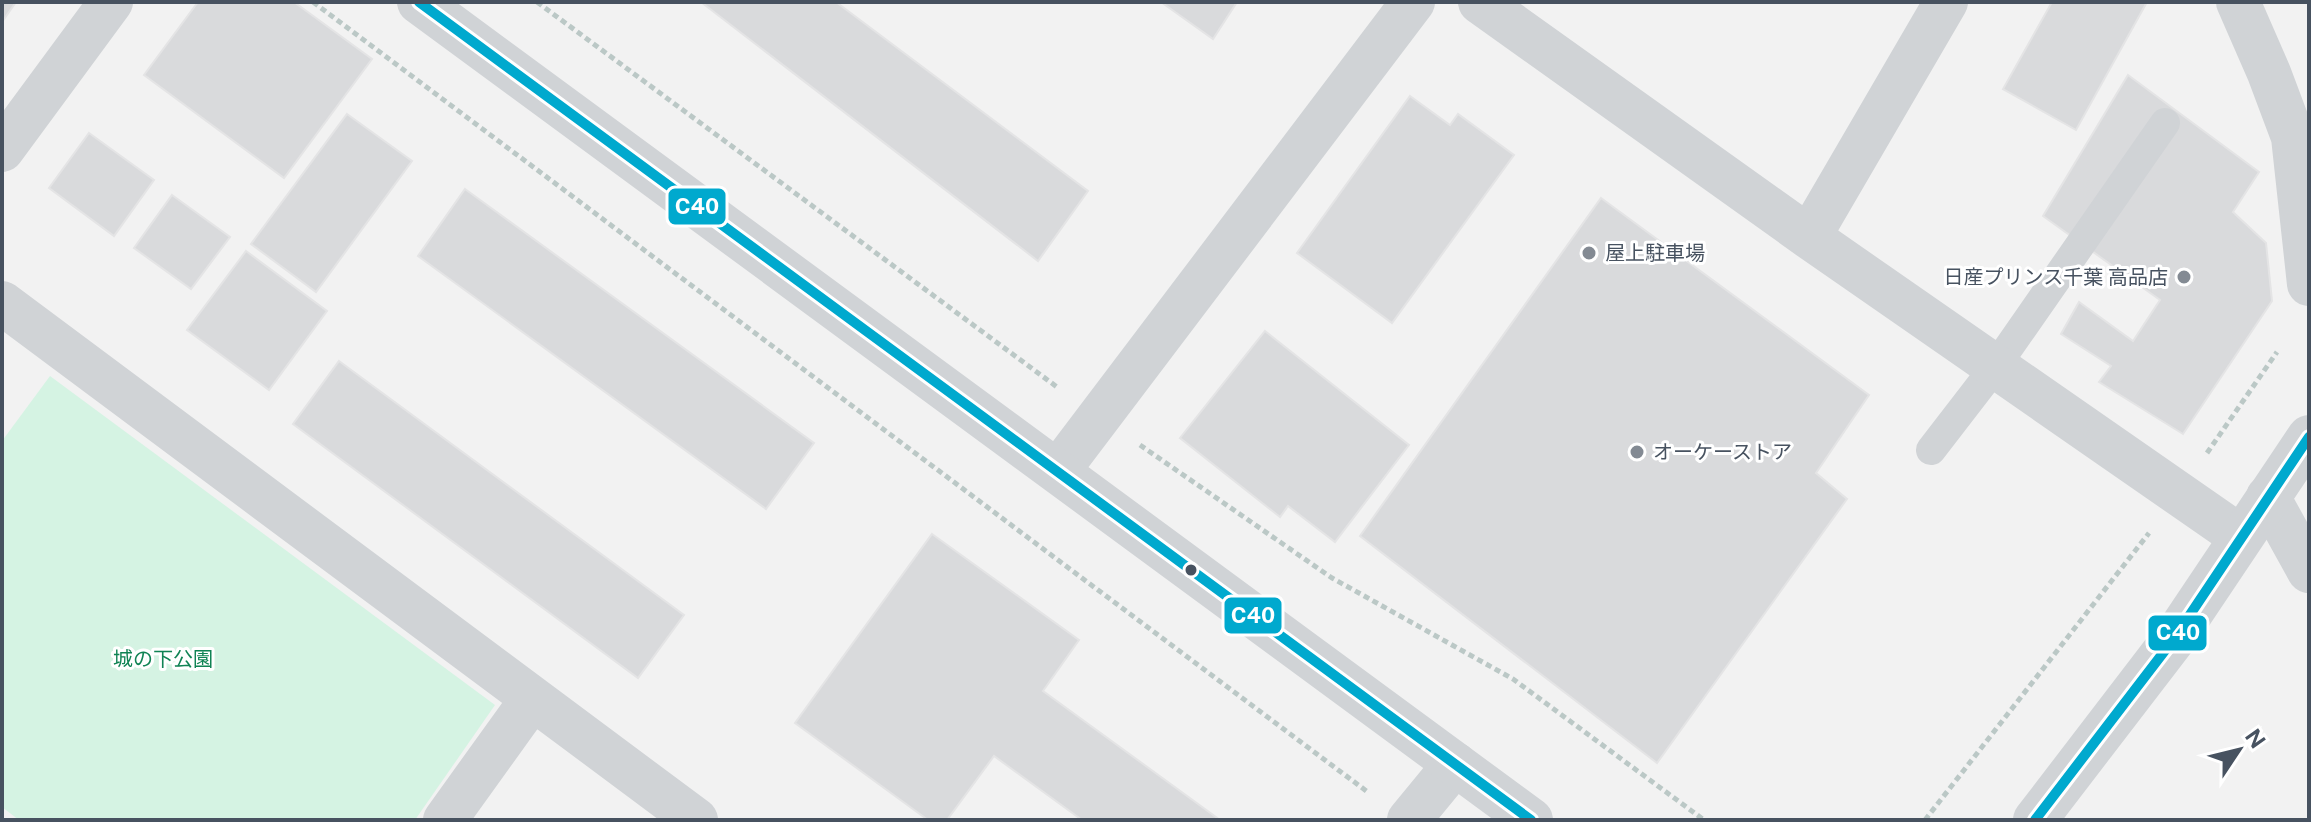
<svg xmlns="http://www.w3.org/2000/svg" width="2311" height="822" viewBox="0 0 2311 822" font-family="'Public Sans','Noto Sans JP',sans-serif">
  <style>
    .green { fill: #d5f3e3 }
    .building { fill: #d9dadc; stroke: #e4e4e5; stroke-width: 2 }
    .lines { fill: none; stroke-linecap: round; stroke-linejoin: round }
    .path { stroke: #bbc8c6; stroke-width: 5; stroke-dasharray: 6 4; stroke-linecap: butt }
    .service { stroke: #d0d3d6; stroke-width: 30 }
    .minor { stroke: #d0d3d6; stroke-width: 44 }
    .tertiary { stroke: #d0d3d6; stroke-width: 44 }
    .bus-1-casing { stroke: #fff; stroke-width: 16 }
    .bus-1 { stroke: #00a9ce; stroke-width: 10 }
    .poi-dot { fill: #838a93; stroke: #fff; stroke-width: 3 }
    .bus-dot { fill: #475260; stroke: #fff; stroke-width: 3 }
    .labels { text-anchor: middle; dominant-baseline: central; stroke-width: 6; stroke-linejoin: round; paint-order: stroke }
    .poi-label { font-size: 20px; fill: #475260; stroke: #fff; text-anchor: start }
    .park-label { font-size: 20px; fill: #108354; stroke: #fff }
    .line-badge { stroke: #fff; stroke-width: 3 }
    .badge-label { font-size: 22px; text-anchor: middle; font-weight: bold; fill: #fff }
  </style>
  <rect width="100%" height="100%" fill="#f2f2f2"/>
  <path class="green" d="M50 376 495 705 415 820H19L2 807V441Z"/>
  <path class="building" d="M2 2H16L2 22Z
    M198 2H294L372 59 284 178 144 75Z
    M701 2H836L1088 191 1038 261Z
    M1161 2H1237L1213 39Z
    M2052 2H2147L2076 130 2003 89Z
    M2128 75 2259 172 2233 212 2266 243 2272 301 2183 434 2099 382 2111 366 2061 334 2079 302 2133 341 2160 300 2043 216Z
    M1410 96 1450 125 1458 114 1514 155 1392 323 1297 253Z
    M347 114 412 161 316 292 251 244Z
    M89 133 154 180 114 236 49 188Z
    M465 189 814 443 766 509 418 256Z
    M172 195 230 237 191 289 134 248Z
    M1601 198 1869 395 1816 473 1847 499 1657 763 1360 536Z
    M246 251 327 311 269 390 187 330Z
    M1265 331 1409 445 1335 542 1288 506 1280 517 1180 438Z
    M339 361 684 615 638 678 293 424Z
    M932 534 1079 640 1043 691 1220 820H1082L994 756 947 820H928L795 723Z"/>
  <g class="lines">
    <path class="path" d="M313 2 1369 793
      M537 2 1057 387
      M1140 445 1332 578 1513 679 1704 820
      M2207 453 2277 352
      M1925 820 2149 533"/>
    <path class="service" d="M1931 450 1995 367 2165 123"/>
    <path class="minor" d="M1480 2 1809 237 2241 537
      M2238 2 2269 73 2293 137 2309 284
      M2 150 111 2
      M1809 237 1946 2
      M2 303 696 820
      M1058 471 1413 2
      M2268 497 2309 571
      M445 820 532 699
      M1409 820 1455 764"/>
    <path class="tertiary" d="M419 2 1531 820
      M2035 820 2173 640 2309 437"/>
    <defs>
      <path id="bus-1" d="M419 2 1531 820
        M2035 820 2173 640 2309 437"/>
    </defs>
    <use href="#bus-1" class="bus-1-casing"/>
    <use href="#bus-1" class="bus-1"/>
  </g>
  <g class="poi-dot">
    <circle cx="1589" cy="253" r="8"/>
    <circle cx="2184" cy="277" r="8"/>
    <circle cx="1637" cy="452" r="8"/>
  </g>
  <circle class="bus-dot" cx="1191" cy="570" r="7"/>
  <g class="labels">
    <g class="poi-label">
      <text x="1605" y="253">屋上駐車場</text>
      <text x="2168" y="277" text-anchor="end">日産プリンス千葉 高品店</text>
      <text x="1653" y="452">オーケーストア</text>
    </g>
    <g class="park-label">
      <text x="163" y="659">城の下公園</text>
    </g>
  </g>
  <g class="line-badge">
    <rect x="667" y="187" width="60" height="39" rx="8" fill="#00a9ce"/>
    <rect x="1223" y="596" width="60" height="39" rx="8" fill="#00a9ce"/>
    <rect x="2147" y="614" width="61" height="38" rx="8" fill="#00a9ce"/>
  </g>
  <g class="badge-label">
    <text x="697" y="214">C40</text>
    <text x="1253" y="623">C40</text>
    <text x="2178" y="640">C40</text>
  </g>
  <rect width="2311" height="822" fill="none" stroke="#475260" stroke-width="8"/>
  <g transform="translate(2239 750) rotate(55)" stroke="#ffffff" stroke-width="6" paint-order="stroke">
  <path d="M0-6L14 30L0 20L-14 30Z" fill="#475260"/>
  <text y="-12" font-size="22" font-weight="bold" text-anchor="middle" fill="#475260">N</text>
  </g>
</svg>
